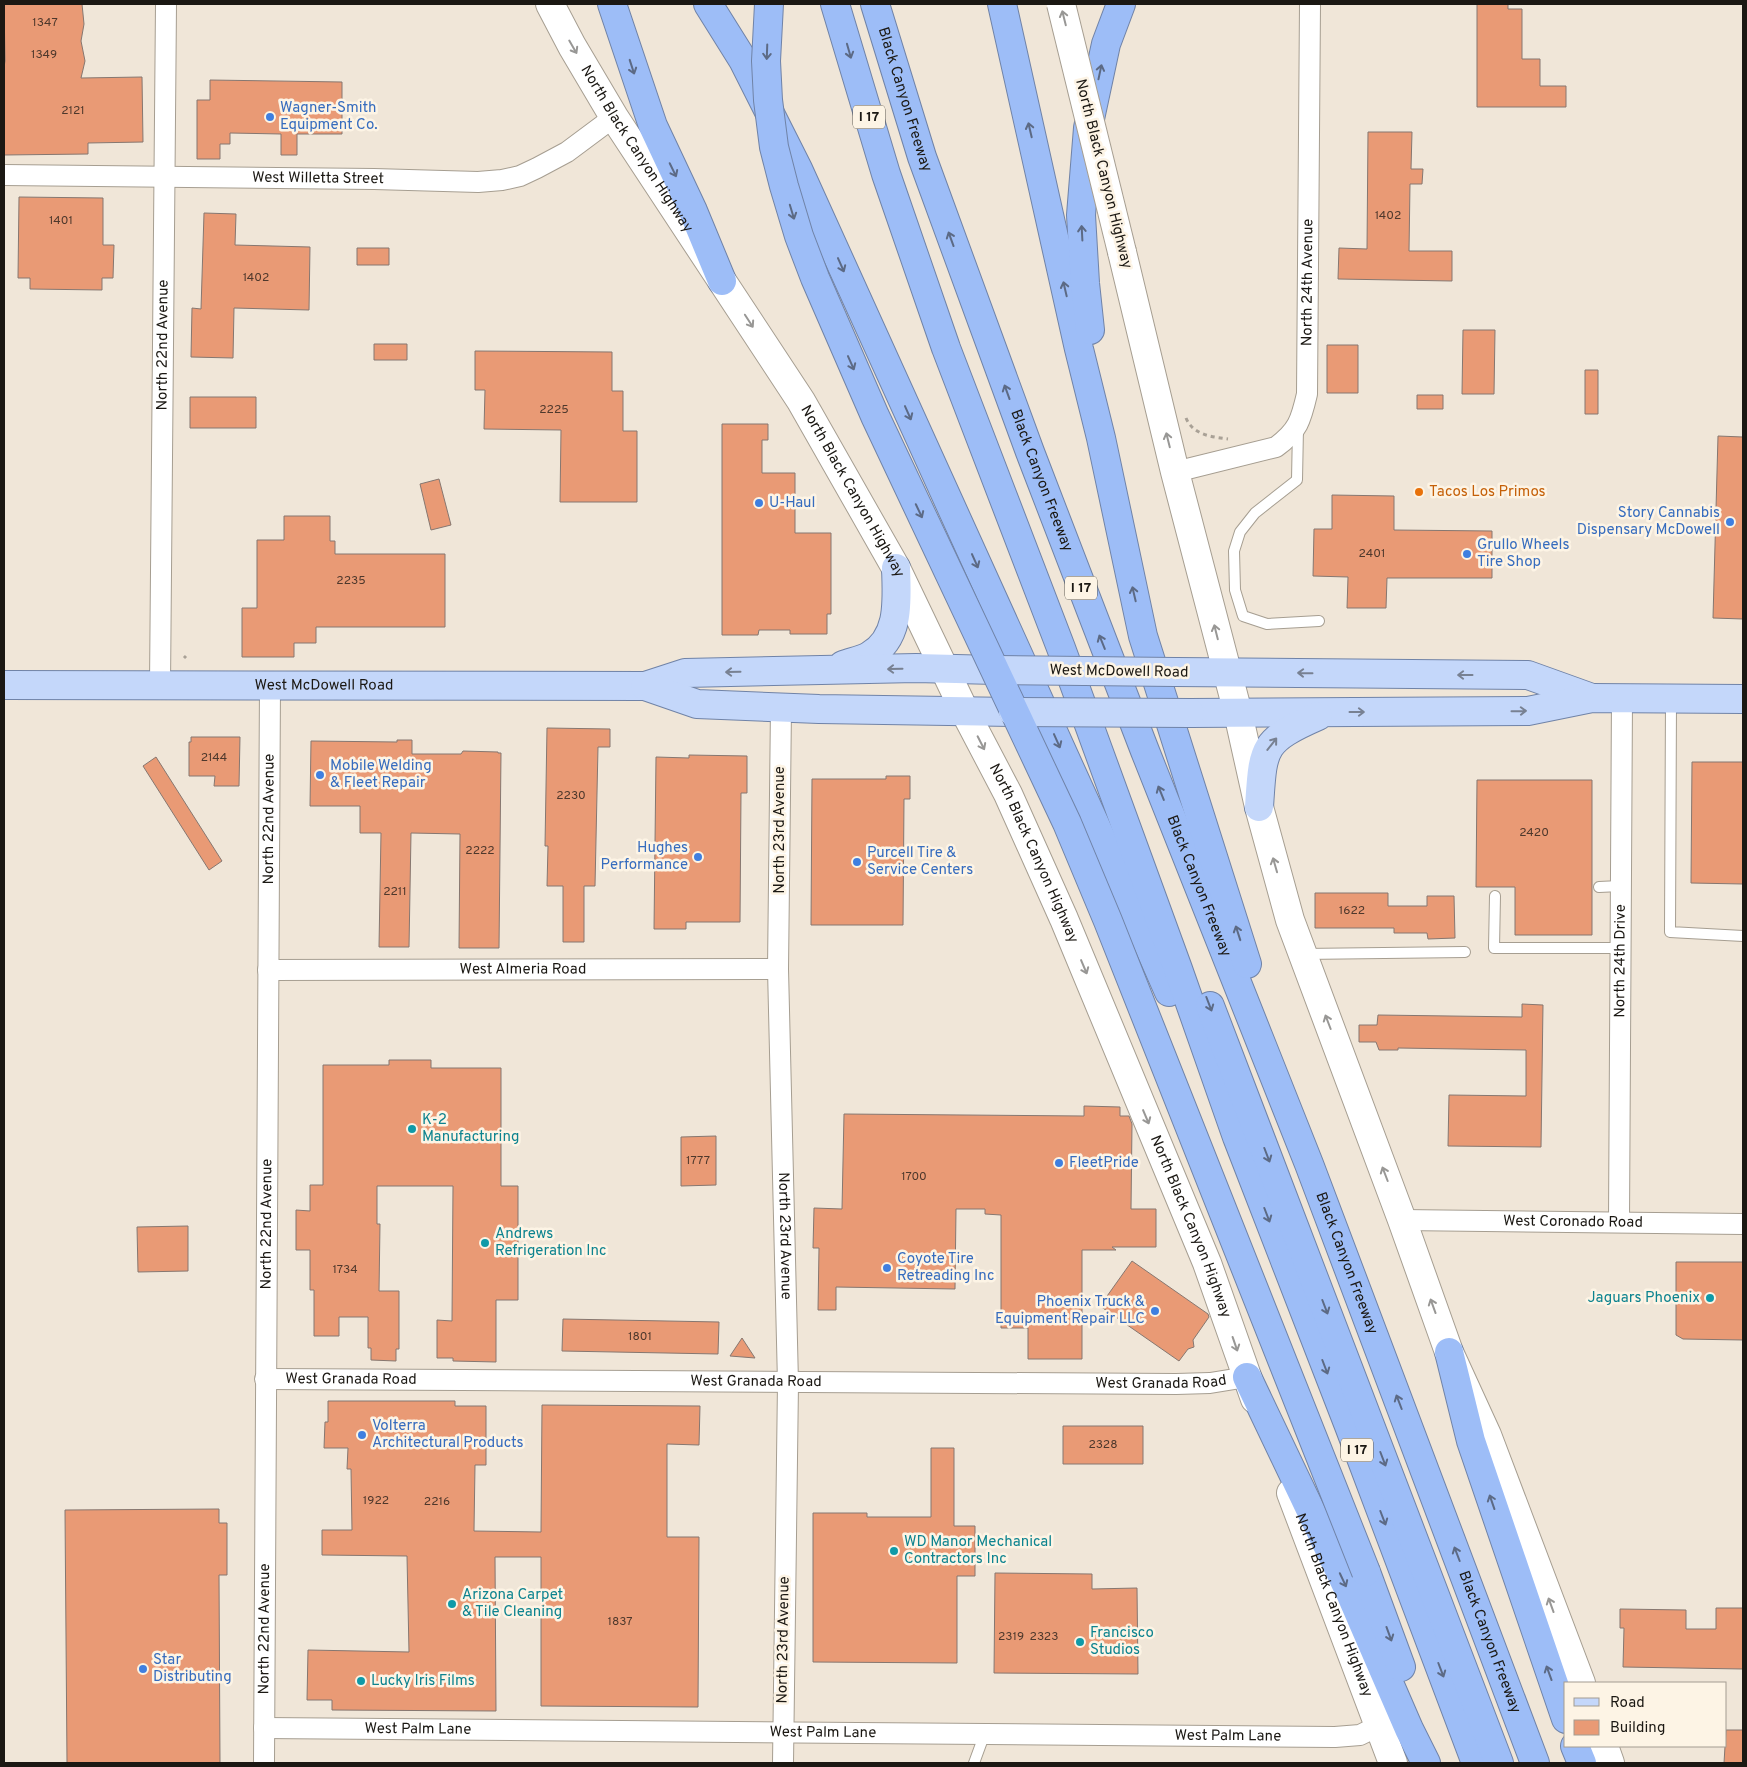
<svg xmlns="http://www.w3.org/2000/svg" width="1747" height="1767" viewBox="0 0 1747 1767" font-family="Overpass,sans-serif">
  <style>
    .building { fill: #e99a75; stroke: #867770 }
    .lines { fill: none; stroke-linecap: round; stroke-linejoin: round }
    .lane-casing { stroke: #a69e91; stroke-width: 12 }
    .street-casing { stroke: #a69e91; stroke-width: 22 }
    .secondary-casing { stroke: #a69e91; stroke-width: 30 }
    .primary-casing { stroke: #7083a7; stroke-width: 30 }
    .highway-casing { stroke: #7083a7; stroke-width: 30 }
    .path { stroke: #a9a196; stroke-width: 3; stroke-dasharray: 4 4; stroke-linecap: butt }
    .lane { stroke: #fff; stroke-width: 10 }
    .street { stroke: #fff; stroke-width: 20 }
    .secondary { stroke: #fff; stroke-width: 28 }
    .primary { stroke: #c4d7fa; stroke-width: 28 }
    .highway { stroke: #9dbdf7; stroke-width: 28 }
    .secondary-bridge-casing { stroke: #a69e91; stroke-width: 30; stroke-linecap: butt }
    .primary-bridge-casing { stroke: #7083a7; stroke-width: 30; stroke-linecap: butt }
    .highway-bridge-casing { stroke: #7083a7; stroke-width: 30; stroke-linecap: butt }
    .secondary-bridge { stroke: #fff; stroke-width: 28 }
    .primary-bridge { stroke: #c4d7fa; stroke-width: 28 }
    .highway-bridge { stroke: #9dbdf7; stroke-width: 28 }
    .oneway { stroke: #989795 }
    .oneway2 { stroke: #5c6a85 }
    .oneway3 { stroke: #788192 }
    .shop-dot { fill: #3f7fe0; stroke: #fdf4e5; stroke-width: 2 }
    .food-dot { fill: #e8710a; stroke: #fdf4e5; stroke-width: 2 }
    .culture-dot { fill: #0f9aa8; stroke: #fdf4e5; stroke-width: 2 }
    .labels { text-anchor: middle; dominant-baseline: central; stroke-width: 5; stroke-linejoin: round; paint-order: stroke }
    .number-label { font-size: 12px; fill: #4e382c }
    .shield { fill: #fdf4e5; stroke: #5f5a52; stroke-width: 1 }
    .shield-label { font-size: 14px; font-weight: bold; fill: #1b1813 }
    .street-label { font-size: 15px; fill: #1b1813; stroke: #fdf4e5 }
    .shop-label { font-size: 15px; fill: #366cbe; stroke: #fdf4e5; text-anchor: start }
    .food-label { font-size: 15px; fill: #c56008; stroke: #fdf4e5; text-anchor: start }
    .culture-label { font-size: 15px; fill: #0d838f; stroke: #fdf4e5; text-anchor: start }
  </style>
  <rect width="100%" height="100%" fill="#f0e6d8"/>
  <path class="building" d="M4 4H82L84 24 81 41 85 61 81 78 142 77 143 142 88 143V154L4 155V67L5 61Z
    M1477 4H1508V9H1522V59H1540V86H1566V107H1477Z
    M210 80 342 82V134H297V155H281V134L230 133V144H220V159H197V100H210Z
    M1368 132H1412L1411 169H1423L1422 184H1410L1409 251H1452V281L1338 279 1339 248 1367 249Z
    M19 197 103 198V245H114L113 278H102V290L30 289V278H18Z
    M204 213 236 214 235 245 310 247 309 310 234 308 233 358 191 357 192 308 201 309Z
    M357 248H389V265H357Z
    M1463 330H1495L1494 394H1462Z
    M374 344H407V360H374Z
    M1327 345H1358V393H1327Z
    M475 351 612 352V391H623V431H637V502H560L561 430 484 429 485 390H475Z
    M1585 370H1598V414H1585Z
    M1417 395H1443V409H1417Z
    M190 397H256V428H190Z
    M722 424H768V440H762V473H795V533H831V614H827V634H790V630H759L758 635H722Z
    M1718 436 1743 437V619L1713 618Z
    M439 479 451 525 431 530 420 484Z
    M1332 495 1394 496V530L1492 531V578H1387L1386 608H1347L1348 577 1313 576 1314 529H1332Z
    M284 516H330V541H335V554H445V627H316V643H294V657H242V608H257V540H284Z
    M547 728 610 729V747H598L595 886H584V942H563V886H547L548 846H545Z
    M191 737H240L239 786H214L215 776H189V742H191Z
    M397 740H412V754H461L463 751 498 752V753H501L499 948H459L460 834 411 833 409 947H379L381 833H360V806H310L311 741 397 742Z
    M689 755 747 756V793H741L740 922H686V929H654L656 757 689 758Z
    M156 757 222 861 209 870 143 766Z
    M1692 762H1743V884L1691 883Z
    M886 776H910V799H904L903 925H811L812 779H886Z
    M1477 780H1592V935H1515V887H1476Z
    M1315 893H1388V906H1427V896H1454L1455 938 1428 939 1427 933H1394V928H1315Z
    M1522 1004 1543 1005 1541 1147 1448 1146 1449 1095 1526 1096V1050L1398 1048V1050H1379L1376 1042H1359V1025H1377L1378 1015 1522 1017Z
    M389 1060H431V1068H501V1186H518V1300H496V1362L453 1361V1358H437V1320L452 1321 453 1186H377V1224H380L379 1291H399V1349H396V1361L371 1360V1348H368V1317H339V1336H314V1290H310V1250H296V1210L310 1211V1185H323V1065H389Z
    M1084 1106 1120 1107V1116H1129L1132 1124 1131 1209H1156V1247H1112L1116 1250H1082V1359H1028V1328H1001V1215L985 1214V1209H956L955 1289 836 1287V1310H818L819 1248H813L814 1208 842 1209 844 1114 1084 1116Z
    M716 1136V1185L681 1186V1137Z
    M188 1226V1271L138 1272 137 1227Z
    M1132 1261 1208 1314 1209 1317 1193 1340 1194 1347 1188 1349 1179 1361 1100 1306Z
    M1676 1262H1743V1340L1683 1339 1676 1335Z
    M563 1319 719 1322 718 1354 562 1351Z
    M742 1338 755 1358 730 1356Z
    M328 1401H455V1406H486V1465H475L474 1531 541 1532 542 1405 700 1406 699 1445 667 1444V1537H699L698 1707 541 1706V1557H495L496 1711 332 1710V1700H307L308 1650 409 1652 407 1556 322 1555V1530H352L351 1469H347L348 1448H324L325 1422H328Z
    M1063 1426H1143V1464H1063Z
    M931 1448H954V1526H975V1576H957V1663L813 1662V1513H867V1517H931Z
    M219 1509V1523H227V1575H219L220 1763H67L65 1510Z
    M995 1573 1092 1574V1589L1137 1588 1138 1674 994 1673Z
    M1716 1608H1743V1669L1623 1667 1624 1628H1620V1609L1686 1610V1629H1716Z
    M1726 1730H1743V1763H1724Z"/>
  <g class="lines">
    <defs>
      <path id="lane" d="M1298 428 1297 480 1255 513 1240 532 1234 551 1235 590 1243 616 1267 624 1319 621
        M1671 700 1670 932 1743 936
        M1599 887 1620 886
        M1495 896 1494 948H1619
        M1303 954 1465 952
        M974 1763 985 1733"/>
      <g id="street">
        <path id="s1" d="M4 175 374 179 478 182 502 180 520 176 537 168 567 152 614 117"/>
        <path id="s2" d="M1175 472 1276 447C1298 431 1301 420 1307 394L1310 4"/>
        <path id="s3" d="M160 685 166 4"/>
        <path id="s4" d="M781 707 778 969 788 1383 783 1763"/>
        <path id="s5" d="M268 970 778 969"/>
        <path id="s6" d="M1402 1220 1743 1224"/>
        <path id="s7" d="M1619 1222 1622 698"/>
        <path id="s8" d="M265 1379 1176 1384 1210 1383 1247 1377"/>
        <path id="s9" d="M264 1728 1335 1737 1360 1735 1378 1726"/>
        <path id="s10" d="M264 1763 270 685"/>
      </g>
      <g id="secondary">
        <path id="s11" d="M550 4 572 46 614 117 801 401 896 568 965 712 1008 794 1064 919 1207 1263 1255 1399"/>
        <path d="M1122 252 1175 472 1238 713 1259 807 1290 920 1402 1220 1449 1352 1487 1435 1581 1683"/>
        <path id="s12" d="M1291 1493 1393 1763"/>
        <path d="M1604 1746 1610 1763"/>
      </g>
      <g id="primary">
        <path d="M843 665C851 662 862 660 869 656 901 638 897 599 896 568"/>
        <path d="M1175 672 1528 675 1592 698"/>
        <path id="s13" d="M4 685 645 686 685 673 916 668 996 670"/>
        <path d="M645 686 697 704 819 709 1013 712"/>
        <path d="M1190 713 1528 711 1592 698 1743 699"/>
        <path d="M1259 807C1263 748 1261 741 1318 716"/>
      </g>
      <g id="highway">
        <path d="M612 4 653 126 693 211 722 281"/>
        <path d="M708 4 743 60 798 169 1095 824 1169 992"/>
        <path d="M835 4 886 174 946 348 1061 648 1178 969 1237 1137 1349 1426 1476 1763"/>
        <path id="s14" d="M875 4 922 157 1030 452 1145 751 1309 1164 1535 1763"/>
        <path d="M1002 4 1079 349 1101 438 1143 636 1247 964"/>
        <path d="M1090 330 1085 283 1081 215 1088 128 1106 44 1121 4"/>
        <path d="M1210 1006 1499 1763"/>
        <path d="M1449 1352 1471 1441 1566 1719"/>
        <path d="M1247 1377 1350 1593 1409 1729 1426 1763"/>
        <path d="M1366 1572 1401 1667"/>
        <path d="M1575 1746 1582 1763"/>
      </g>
    </defs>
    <use href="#lane" class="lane-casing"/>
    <use href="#street" class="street-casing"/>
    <use href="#secondary" class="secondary-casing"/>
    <use href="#primary" class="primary-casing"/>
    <use href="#highway" class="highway-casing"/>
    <path class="path" d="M1186 418C1193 435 1212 437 1228 439
      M184 658 186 656"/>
    <use href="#lane" class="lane"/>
    <use href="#street" class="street"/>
    <use href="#secondary" class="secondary"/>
    <use href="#primary" class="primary"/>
    <use href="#highway" class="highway"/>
    <defs>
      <path id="secondary-bridge" d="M1061 4 1122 252"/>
      <path id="primary-bridge" d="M996 670 1175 672
        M1013 712 1190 713"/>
      <path id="highway-bridge" d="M769 4 766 61 768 100 774 147 784 186 799 236 815 278 875 416 1067 823 1108 921 1366 1572"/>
    </defs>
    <use href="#secondary-bridge" class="secondary-bridge-casing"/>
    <use href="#primary-bridge" class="primary-bridge-casing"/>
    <use href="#highway-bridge" class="highway-bridge-casing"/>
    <use href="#secondary-bridge" class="secondary-bridge"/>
    <use href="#primary-bridge" class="primary-bridge"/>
    <use href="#highway-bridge" class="highway-bridge"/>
  </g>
  <defs><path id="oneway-shaft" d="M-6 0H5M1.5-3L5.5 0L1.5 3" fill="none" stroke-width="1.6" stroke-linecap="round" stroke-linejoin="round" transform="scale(1.25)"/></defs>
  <g class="oneway">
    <use href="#oneway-shaft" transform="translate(1064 18) rotate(-104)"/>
    <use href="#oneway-shaft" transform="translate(573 47) rotate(60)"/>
    <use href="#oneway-shaft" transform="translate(749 321) rotate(57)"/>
    <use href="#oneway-shaft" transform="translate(1168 440) rotate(-104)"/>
    <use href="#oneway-shaft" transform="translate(1216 632) rotate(-104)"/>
    <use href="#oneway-shaft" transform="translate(981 743) rotate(63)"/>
    <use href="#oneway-shaft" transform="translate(1275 865) rotate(-106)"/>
    <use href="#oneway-shaft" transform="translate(1084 967) rotate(67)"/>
    <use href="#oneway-shaft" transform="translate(1328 1022) rotate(-111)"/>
    <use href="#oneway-shaft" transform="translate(1146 1117) rotate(67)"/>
    <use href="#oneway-shaft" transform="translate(1385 1174) rotate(-111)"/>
    <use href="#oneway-shaft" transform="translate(1433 1306) rotate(-110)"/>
    <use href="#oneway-shaft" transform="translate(1235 1344) rotate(71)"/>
    <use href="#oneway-shaft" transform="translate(1551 1605) rotate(-110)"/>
  </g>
  <g class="oneway2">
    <use href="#oneway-shaft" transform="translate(849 51) rotate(74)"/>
    <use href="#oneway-shaft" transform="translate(767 52) rotate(92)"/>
    <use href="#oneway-shaft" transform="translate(632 67) rotate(72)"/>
    <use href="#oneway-shaft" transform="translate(1100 72) rotate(-78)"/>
    <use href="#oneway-shaft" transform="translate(1030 130) rotate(-103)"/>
    <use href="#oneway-shaft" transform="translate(673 170) rotate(64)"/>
    <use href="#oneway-shaft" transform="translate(792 212) rotate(73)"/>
    <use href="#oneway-shaft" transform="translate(1082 233) rotate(-93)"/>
    <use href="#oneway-shaft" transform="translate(951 239) rotate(-110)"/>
    <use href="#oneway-shaft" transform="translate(841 265) rotate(66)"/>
    <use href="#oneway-shaft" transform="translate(1065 289) rotate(-103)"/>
    <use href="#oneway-shaft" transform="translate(851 363) rotate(66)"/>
    <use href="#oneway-shaft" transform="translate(1007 392) rotate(-110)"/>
    <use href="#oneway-shaft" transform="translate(908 413) rotate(66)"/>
    <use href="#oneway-shaft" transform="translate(919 511) rotate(65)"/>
    <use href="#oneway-shaft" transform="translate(975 561) rotate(66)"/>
    <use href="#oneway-shaft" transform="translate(1134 594) rotate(-103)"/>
    <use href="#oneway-shaft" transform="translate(1102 642) rotate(-112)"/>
    <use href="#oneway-shaft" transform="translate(1057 741) rotate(66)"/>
    <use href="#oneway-shaft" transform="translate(1161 793) rotate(-112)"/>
    <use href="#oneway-shaft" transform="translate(1238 933) rotate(-108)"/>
    <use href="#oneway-shaft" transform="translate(1209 1004) rotate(69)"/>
    <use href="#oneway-shaft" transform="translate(1267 1155) rotate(69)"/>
    <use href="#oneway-shaft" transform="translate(1267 1215) rotate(69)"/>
    <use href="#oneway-shaft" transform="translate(1325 1307) rotate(69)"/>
    <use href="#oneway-shaft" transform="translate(1325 1367) rotate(69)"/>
    <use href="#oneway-shaft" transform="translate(1399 1402) rotate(-111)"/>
    <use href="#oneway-shaft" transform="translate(1383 1459) rotate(69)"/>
    <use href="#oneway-shaft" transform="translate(1492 1502) rotate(-109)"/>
    <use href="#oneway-shaft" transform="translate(1383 1518) rotate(69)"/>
    <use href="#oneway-shaft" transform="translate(1457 1554) rotate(-111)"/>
    <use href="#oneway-shaft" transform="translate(1343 1580) rotate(65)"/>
    <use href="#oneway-shaft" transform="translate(1389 1634) rotate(70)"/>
    <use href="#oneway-shaft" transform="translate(1441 1670) rotate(69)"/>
    <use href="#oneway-shaft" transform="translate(1549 1673) rotate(-110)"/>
  </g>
  <g class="oneway3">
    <use href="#oneway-shaft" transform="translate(895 669) rotate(179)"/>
    <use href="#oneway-shaft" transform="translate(733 672) rotate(179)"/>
    <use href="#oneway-shaft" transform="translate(1305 673) rotate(-179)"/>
    <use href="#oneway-shaft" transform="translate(1465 675) rotate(-180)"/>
    <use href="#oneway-shaft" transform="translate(1519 711) rotate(-1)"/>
    <use href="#oneway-shaft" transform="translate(1357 712)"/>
    <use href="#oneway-shaft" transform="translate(1272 744) rotate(-52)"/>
  </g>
  <g class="shop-dot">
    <circle cx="270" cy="117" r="5"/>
    <circle cx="759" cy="503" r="5"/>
    <circle cx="1730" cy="522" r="5"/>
    <circle cx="1467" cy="554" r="5"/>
    <circle cx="320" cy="775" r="5"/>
    <circle cx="698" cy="857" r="5"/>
    <circle cx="857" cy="862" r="5"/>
    <circle cx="1059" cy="1163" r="5"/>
    <circle cx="887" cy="1268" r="5"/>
    <circle cx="1155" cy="1311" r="5"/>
    <circle cx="362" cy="1435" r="5"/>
    <circle cx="143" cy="1669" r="5"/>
  </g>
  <circle class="food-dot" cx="1419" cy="492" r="5"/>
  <g class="culture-dot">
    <circle cx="412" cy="1129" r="5"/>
    <circle cx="485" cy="1243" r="5"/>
    <circle cx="1710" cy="1298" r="5"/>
    <circle cx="894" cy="1551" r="5"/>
    <circle cx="452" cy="1604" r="5"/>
    <circle cx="1080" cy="1642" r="5"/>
    <circle cx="361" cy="1681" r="5"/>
  </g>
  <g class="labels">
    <g class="number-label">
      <text x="45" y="23">1347</text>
      <text x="44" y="55">1349</text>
      <text x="73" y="111">2121</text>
      <text x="1388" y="216">1402</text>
      <text x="61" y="221">1401</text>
      <text x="256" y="278">1402</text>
      <text x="554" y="410">2225</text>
      <text x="1372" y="554">2401</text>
      <text x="351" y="581">2235</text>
      <text x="214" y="758">2144</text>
      <text x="571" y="796">2230</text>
      <text x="1534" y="833">2420</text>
      <text x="480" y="851">2222</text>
      <text x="395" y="892">2211</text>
      <text x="1352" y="911">1622</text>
      <text x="698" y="1161">1777</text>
      <text x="914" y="1177">1700</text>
      <text x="345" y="1270">1734</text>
      <text x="640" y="1337">1801</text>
      <text x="1103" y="1445">2328</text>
      <text x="376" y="1501">1922</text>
      <text x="437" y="1502">2216</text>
      <text x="620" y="1622">1837</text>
      <text x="1011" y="1637">2319</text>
      <text x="1044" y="1637">2323</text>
    </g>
    <g class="shield">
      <rect x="853" y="105.5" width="32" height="23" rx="4"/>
      <rect x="1065" y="576.5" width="32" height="23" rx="4"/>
      <rect x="1341" y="1438.5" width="32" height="23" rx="4"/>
    </g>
    <g class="shield-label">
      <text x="869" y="117">I 17</text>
      <text x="1081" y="588">I 17</text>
      <text x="1357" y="1450">I 17</text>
    </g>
    <g class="street-label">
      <text stroke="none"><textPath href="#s14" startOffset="100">Black Canyon Freeway</textPath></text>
      <text stroke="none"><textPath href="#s11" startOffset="169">North Black Canyon Highway</textPath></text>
      <text transform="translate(1103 174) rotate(76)">North Black Canyon Highway</text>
      <text stroke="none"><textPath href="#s1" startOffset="314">West Willetta Street</textPath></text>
      <text stroke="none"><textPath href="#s2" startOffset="279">North 24th Avenue</textPath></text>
      <text stroke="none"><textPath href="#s3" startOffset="340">North 22nd Avenue</textPath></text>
      <text stroke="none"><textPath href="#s14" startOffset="505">Black Canyon Freeway</textPath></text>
      <text stroke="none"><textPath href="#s11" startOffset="574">North Black Canyon Highway</textPath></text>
      <text transform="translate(1119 672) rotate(1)">West McDowell Road</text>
      <text stroke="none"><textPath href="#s13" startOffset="320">West McDowell Road</textPath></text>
      <text stroke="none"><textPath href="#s10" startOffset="944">North 22nd Avenue</textPath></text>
      <text transform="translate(780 830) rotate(-90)">North 23rd Avenue</text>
      <text stroke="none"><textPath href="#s11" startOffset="979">North Black Canyon Highway</textPath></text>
      <text stroke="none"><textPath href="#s14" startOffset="940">Black Canyon Freeway</textPath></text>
      <text stroke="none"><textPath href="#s7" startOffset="261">North 24th Drive</textPath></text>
      <text stroke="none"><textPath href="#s5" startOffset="255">West Almeria Road</textPath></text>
      <text stroke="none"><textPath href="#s6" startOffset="171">West Coronado Road</textPath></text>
      <text stroke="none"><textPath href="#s10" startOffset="539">North 22nd Avenue</textPath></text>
      <text stroke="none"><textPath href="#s11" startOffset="1384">North Black Canyon Highway</textPath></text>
      <text stroke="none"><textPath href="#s4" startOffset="529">North 23rd Avenue</textPath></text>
      <text stroke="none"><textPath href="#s14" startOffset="1345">Black Canyon Freeway</textPath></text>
      <text stroke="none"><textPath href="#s8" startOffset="86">West Granada Road</textPath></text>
      <text stroke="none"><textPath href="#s8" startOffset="896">West Granada Road</textPath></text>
      <text stroke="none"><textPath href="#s8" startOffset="491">West Granada Road</textPath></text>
      <text stroke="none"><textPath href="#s12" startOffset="120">North Black Canyon Highway</textPath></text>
      <text stroke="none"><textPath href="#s10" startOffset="134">North 22nd Avenue</textPath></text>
      <text transform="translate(784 1640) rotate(-89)">North 23rd Avenue</text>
      <text stroke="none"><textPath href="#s14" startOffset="1750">Black Canyon Freeway</textPath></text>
      <text stroke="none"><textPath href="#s9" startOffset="154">West Palm Lane</textPath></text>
      <text stroke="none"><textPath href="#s9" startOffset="559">West Palm Lane</textPath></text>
      <text stroke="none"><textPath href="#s9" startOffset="964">West Palm Lane</textPath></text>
    </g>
    <g class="shop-label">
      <text x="280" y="108">Wagner-Smith<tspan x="280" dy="17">Equipment Co.</tspan></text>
      <text x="769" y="503">U-Haul</text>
      <text x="1720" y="513" text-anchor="end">Story Cannabis<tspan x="1720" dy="17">Dispensary McDowell</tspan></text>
      <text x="1477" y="545">Grullo Wheels<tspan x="1477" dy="17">Tire Shop</tspan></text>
      <text x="330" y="766">Mobile Welding<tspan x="330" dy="17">&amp; Fleet Repair</tspan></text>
      <text x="688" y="848" text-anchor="end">Hughes<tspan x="688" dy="17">Performance</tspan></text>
      <text x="867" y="853">Purcell Tire &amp;<tspan x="867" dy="17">Service Centers</tspan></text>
      <text x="1069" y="1163">FleetPride</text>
      <text x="897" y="1259">Coyote Tire<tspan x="897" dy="17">Retreading Inc</tspan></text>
      <text x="1145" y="1302" text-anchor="end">Phoenix Truck &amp;<tspan x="1145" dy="17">Equipment Repair LLC</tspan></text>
      <text x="372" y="1426">Volterra<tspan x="372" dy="17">Architectural Products</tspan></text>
      <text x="153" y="1660">Star<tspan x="153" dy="17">Distributing</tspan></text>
    </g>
    <g class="food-label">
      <text x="1429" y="492">Tacos Los Primos</text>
    </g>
    <g class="culture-label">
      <text x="422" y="1120">K-2<tspan x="422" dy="17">Manufacturing</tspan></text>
      <text x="495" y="1234">Andrews<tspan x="495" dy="17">Refrigeration Inc</tspan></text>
      <text x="1700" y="1298" text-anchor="end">Jaguars Phoenix</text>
      <text x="904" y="1542">WD Manor Mechanical<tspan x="904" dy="17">Contractors Inc</tspan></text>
      <text x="462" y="1595">Arizona Carpet<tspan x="462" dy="17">&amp; Tile Cleaning</tspan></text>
      <text x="1090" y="1633">Francisco<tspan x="1090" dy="17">Studios</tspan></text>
      <text x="371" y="1681">Lucky Iris Films</text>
    </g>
  </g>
  <rect width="1747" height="1767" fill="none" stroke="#1b1813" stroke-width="10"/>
  <rect x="1564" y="1682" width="162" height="65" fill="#fdf4e5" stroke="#a39c91"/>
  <rect x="1574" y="1698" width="25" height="8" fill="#c4d7fa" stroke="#a39c91"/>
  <text x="1610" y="1707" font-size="15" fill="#1b1813">Road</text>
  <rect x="1574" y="1720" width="25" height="15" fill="#e99a75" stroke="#a39c91"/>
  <text x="1610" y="1732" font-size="15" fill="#1b1813">Building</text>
</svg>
